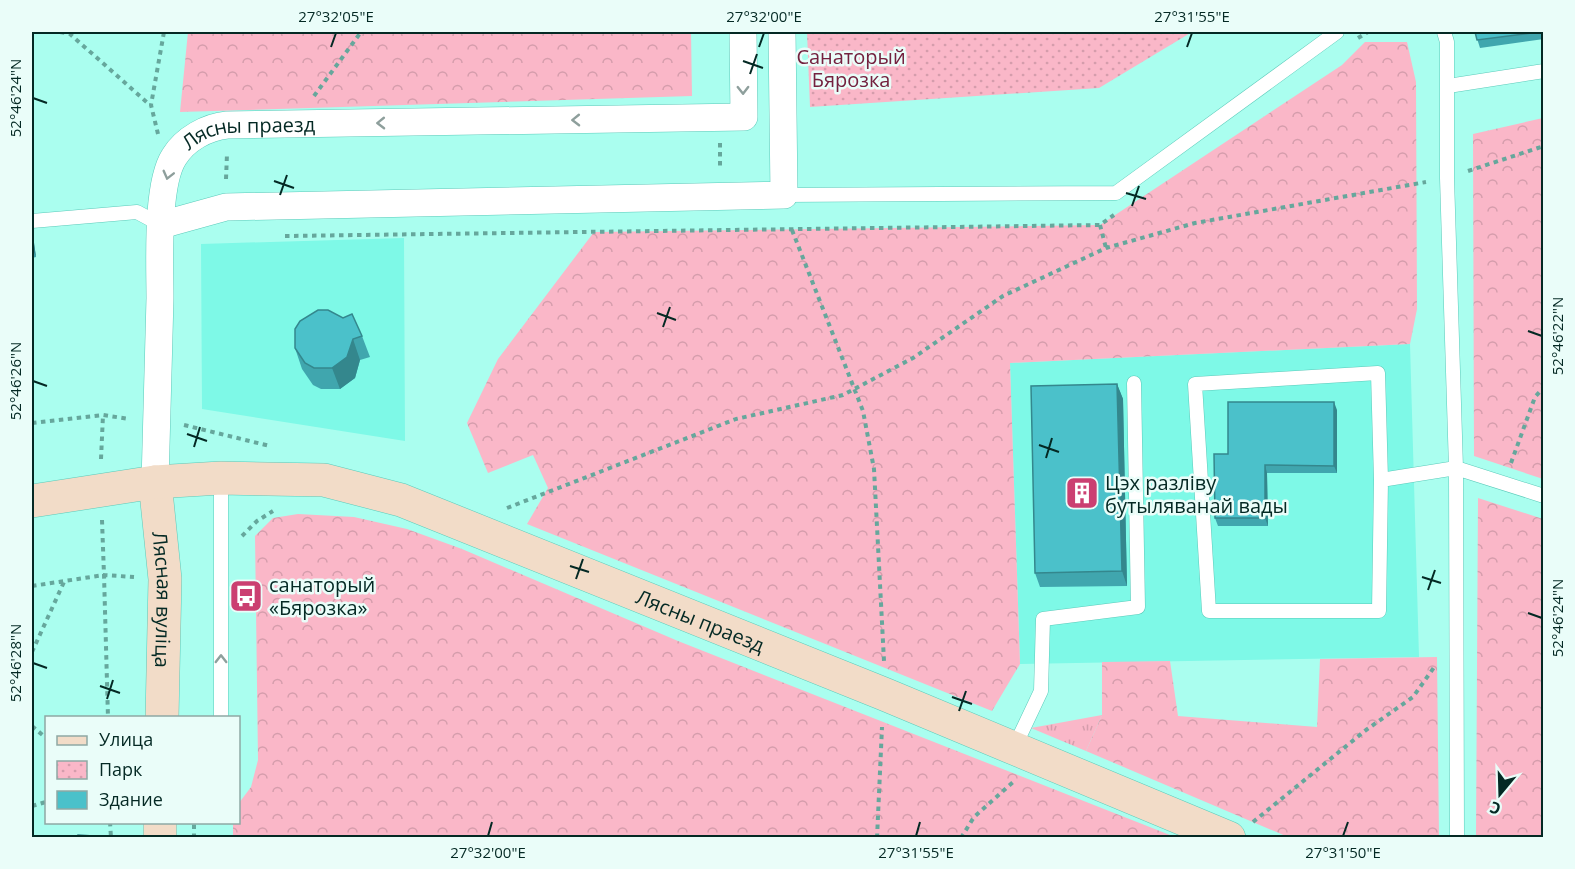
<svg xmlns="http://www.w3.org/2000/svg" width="1575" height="869" viewBox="0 0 1575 869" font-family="'Open Sans',sans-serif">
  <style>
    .built { fill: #7ef9e7 }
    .grass { fill: url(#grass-tufts) }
    .forest { fill: url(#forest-crowns) }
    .park { fill: url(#park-dots) }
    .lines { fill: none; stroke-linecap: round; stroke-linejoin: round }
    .lane-casing { stroke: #5bcaba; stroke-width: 15 }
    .street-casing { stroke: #5bcaba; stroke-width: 28 }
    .secondary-casing { stroke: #5bcaba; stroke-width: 34 }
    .path { stroke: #66a79c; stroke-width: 4; stroke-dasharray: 4.5 4.5; stroke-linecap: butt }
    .lane { stroke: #fff; stroke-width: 14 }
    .street { stroke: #fff; stroke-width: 27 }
    .secondary { stroke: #f2dcc8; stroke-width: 33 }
    .wall { fill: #40a6ae }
    .shaded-wall { fill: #34878d }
    .building { fill: #4bc1ca; stroke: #34878d; stroke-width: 1.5 }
    .oneway { stroke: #8e9f9c }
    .ticks { fill: none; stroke: #042924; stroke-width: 2 }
    .labels { text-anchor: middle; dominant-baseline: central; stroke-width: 5; stroke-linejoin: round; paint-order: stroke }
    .park-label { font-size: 20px; fill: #74213f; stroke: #eafdf9 }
    .street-label { font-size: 20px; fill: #042924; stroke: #eafdf9 }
    .poi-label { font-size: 20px; fill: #042924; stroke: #eafdf9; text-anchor: start }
    .neatline { fill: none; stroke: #042924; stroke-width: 2 }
    .ticks-label { font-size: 15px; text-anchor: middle; fill: #042924 }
  </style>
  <defs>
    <pattern id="grass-tufts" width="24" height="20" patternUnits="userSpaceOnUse" patternTransform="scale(1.5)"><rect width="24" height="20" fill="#fab7c8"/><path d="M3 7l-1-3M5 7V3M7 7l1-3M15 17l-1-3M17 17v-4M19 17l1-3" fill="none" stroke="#d59dac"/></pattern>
    <pattern id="forest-crowns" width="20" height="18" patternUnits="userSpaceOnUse" patternTransform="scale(1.5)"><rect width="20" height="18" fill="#fab7c8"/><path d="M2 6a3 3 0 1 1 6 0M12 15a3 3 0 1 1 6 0" fill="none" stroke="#d59dac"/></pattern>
    <pattern id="park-dots" width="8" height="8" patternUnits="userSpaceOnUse" patternTransform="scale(1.5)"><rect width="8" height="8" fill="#fab7c8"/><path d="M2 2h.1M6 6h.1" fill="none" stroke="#d59dac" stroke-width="1.8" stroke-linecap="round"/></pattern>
  </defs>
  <rect width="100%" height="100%" fill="#aafeef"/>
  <path class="built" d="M404 238 405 441 202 409 201 244Z
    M1410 344 1419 657 1020 664 1010 363Z"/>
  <path class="grass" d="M1102 715 1086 751 1031 728Z"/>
  <path class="forest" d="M188 32H691L692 96 180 112Z
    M1365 42H1407L1416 82 1417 309 1410 344 1010 363 1020 664 992 711 527 524 548 488 533 455 488 473 467 423 498 359 594 232 1100 225 1342 65Z
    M1543 118H1544L1543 479 1474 456 1473 134Z
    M1478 498 1543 519V837H1476Z
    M298 514 354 517 407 529 462 549 678 641 1175 837H233V823L238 822 239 803 251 787 258 760 255 536 273 518Z
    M1437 657 1439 837H1288L1086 751 1102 715V662L1170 661 1178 716 1317 727 1320 659Z"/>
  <path class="park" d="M807 32H1192L1099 88 810 107Z"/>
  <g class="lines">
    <defs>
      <path id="lane" d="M1444 32 1447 42V178L1456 468 1457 838
        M1448 86 1544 71
        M784 195 1116 193 1337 32
        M32 221 137 212 161 225
        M1381 480 1378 373 1195 384 1209 611H1379L1381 480 1456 468 1544 496
        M221 718V478
        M1014 748 1041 691 1043 619 1138 607 1134 383"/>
      <g id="street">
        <path d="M161 225 226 207 784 195 782 32"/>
        <path id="s1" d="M155 482C157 421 158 360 160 298 160 264 156 185 174 157 185 139 207 127 227 125L744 117 743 32"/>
      </g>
      <g id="secondary">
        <path id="s2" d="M155 482 165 579 162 718"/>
        <path id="s3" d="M32 501 155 482 221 478 324 480 401 500 884 694 1229 838"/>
        <path d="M160 822V838"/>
      </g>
    </defs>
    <use href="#lane" class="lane-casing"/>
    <use href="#street" class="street-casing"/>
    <use href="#secondary" class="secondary-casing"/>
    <path class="path" d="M60 32 70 34 150 105
      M1358 38 1368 32
      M314 96 361 32
      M158 134 151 105 164 32
      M720 143V169
      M1468 171 1544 146
      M226 179 227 154
      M1100 225 1106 248
      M792 230 863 411 874 469 884 661
      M285 236 1100 225 1114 215
      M32 423 103 415 129 419
      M184 425 270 446
      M101 459 103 415
      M1511 463 1535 397 1544 387
      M507 508 736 419 843 395 913 358 1003 296 1106 248 1195 223 1426 182
      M102 520 104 575 134 577
      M242 536 257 521 273 511
      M32 586 104 575 108 718
      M32 652 64 582
      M32 726 46 738
      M32 806 46 802
      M110 822 111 838
      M1253 822 1366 730 1413 697 1435 666
      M194 838V822
      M877 838 882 727
      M961 838 974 817 1013 782"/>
    <use href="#lane" class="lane"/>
    <use href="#street" class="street"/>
    <use href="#secondary" class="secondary"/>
  </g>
  <path class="wall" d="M1475 32H1544V39L1480 48Z
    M32 231 36 257 32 258Z
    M362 336 370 357 360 360 355 378 340 389H321L313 385 302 369 295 348Z
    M1117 384 1123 399 1127 586 1040 587 1035 573Z
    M1337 410V473H1267L1268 526H1218L1215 518 1228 454Z"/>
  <path class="shaded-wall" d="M32 231 33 235 36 257 33 250Z
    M353 339 360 360 355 378 340 389 332 368Z
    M1117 384 1123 399 1127 586 1122 571Z
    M1334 402 1337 410V473L1334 466Z
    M1265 465 1267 473 1268 526 1265 518Z"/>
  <path class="building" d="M1475 32H1539L1477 40Z
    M318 310H328L343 318 352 314 362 336 353 339 347 357 332 368H314L305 363 295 348V329L300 321Z
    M1117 384 1122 571 1035 573 1031 386Z
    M1228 402H1334V466L1265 465V518H1215L1214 454H1228Z
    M78 835 93 836V837H78Z"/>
  <defs><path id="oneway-chevron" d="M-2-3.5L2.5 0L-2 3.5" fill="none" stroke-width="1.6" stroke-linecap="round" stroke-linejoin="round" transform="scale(1.5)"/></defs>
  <g class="oneway">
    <use href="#oneway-chevron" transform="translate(743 90) rotate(89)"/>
    <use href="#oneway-chevron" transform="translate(576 120) rotate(179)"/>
    <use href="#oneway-chevron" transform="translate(381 123) rotate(179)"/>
    <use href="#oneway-chevron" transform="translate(168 175) rotate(104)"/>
    <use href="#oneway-chevron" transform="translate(221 659) rotate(-90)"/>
  </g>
  <path class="ticks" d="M331 47 336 33M759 47 764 33M1187 47 1192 33M743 61 763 68M750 74 757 54M33 98 47 103M274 181 294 188M1126 193 1146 199M280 195 287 175M1132 206 1139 186M657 313 676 320M663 327 670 307M1528 331 1542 336M33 381 47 386M187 434 207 441M1039 445 1059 452M194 447 200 427M1046 458 1052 438M570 566 589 572M1422 577 1441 583M576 579 583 559M1428 590 1435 570M1528 613 1542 618M33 663 47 668M100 686 120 693M952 697 972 704M107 699 113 680M959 711 966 691M488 836 492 822M916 836 920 822M1343 836 1348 822"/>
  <defs>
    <symbol id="building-square" viewBox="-11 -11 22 22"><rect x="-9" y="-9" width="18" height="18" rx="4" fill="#cb3f71" stroke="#eafdf9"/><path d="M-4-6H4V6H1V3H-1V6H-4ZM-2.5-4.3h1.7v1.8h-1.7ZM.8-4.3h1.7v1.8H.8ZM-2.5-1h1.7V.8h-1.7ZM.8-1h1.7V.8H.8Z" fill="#fff"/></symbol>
    <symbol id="bus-square" viewBox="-11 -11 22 22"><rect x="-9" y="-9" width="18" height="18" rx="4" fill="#cb3f71" stroke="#eafdf9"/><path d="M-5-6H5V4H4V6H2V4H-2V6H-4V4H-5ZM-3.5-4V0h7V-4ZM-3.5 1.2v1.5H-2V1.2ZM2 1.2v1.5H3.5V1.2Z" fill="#fff"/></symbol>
  </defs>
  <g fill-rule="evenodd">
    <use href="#building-square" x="1063" y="474" width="38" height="38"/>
    <use href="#bus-square" x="227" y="577" width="38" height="38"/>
  </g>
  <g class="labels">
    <g class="park-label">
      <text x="851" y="56">Санаторый<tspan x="851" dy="23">Бярозка</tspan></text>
    </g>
    <g class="street-label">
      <text stroke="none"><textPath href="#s1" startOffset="411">Лясны праезд</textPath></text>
      <text stroke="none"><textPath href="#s2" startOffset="118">Лясная вуліца</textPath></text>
      <text stroke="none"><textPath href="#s3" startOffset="696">Лясны праезд</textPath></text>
    </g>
    <g class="poi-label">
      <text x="1105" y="482">Цэх разліву<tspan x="1105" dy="23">бутыляванай вады</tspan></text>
      <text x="269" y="584">санаторый<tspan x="269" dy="23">«Бярозка»</tspan></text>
    </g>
  </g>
  <rect width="1575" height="869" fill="none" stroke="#eafdf9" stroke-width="66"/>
  <rect x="45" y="716" width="195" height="108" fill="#eafdf9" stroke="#8ea8a4" stroke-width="1.5"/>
  <rect x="57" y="736" width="30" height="9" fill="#f2dcc8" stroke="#8ea8a4" stroke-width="1.5"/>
  <text x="99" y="746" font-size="18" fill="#042924">Улица</text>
  <rect x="57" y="761" width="30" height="18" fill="url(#park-dots)" stroke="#8ea8a4" stroke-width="1.5"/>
  <text x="99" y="776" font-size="18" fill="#042924">Парк</text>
  <rect x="57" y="791" width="30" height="18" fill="#4bc1ca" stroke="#8ea8a4" stroke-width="1.5"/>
  <text x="99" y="806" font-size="18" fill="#042924">Здание</text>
  <g transform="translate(1500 794) rotate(199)" stroke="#eafdf9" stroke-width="4.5" paint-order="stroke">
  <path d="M0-4.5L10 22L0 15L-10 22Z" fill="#042924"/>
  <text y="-9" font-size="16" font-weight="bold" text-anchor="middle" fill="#042924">С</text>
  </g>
  <rect x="33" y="33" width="1509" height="803" class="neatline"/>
  <g class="ticks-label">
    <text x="336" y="22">27°32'05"E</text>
    <text x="764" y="22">27°32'00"E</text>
    <text x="1192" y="22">27°31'55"E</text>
    <text transform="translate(16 98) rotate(-90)" y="5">52°46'24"N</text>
    <text transform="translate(1558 336) rotate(-90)" y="5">52°46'22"N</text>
    <text transform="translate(16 381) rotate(-90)" y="5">52°46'26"N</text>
    <text transform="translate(1558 618) rotate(-90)" y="5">52°46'24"N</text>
    <text transform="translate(16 663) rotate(-90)" y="5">52°46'28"N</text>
    <text x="488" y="858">27°32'00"E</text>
    <text x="916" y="858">27°31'55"E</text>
    <text x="1343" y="858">27°31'50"E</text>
  </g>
</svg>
